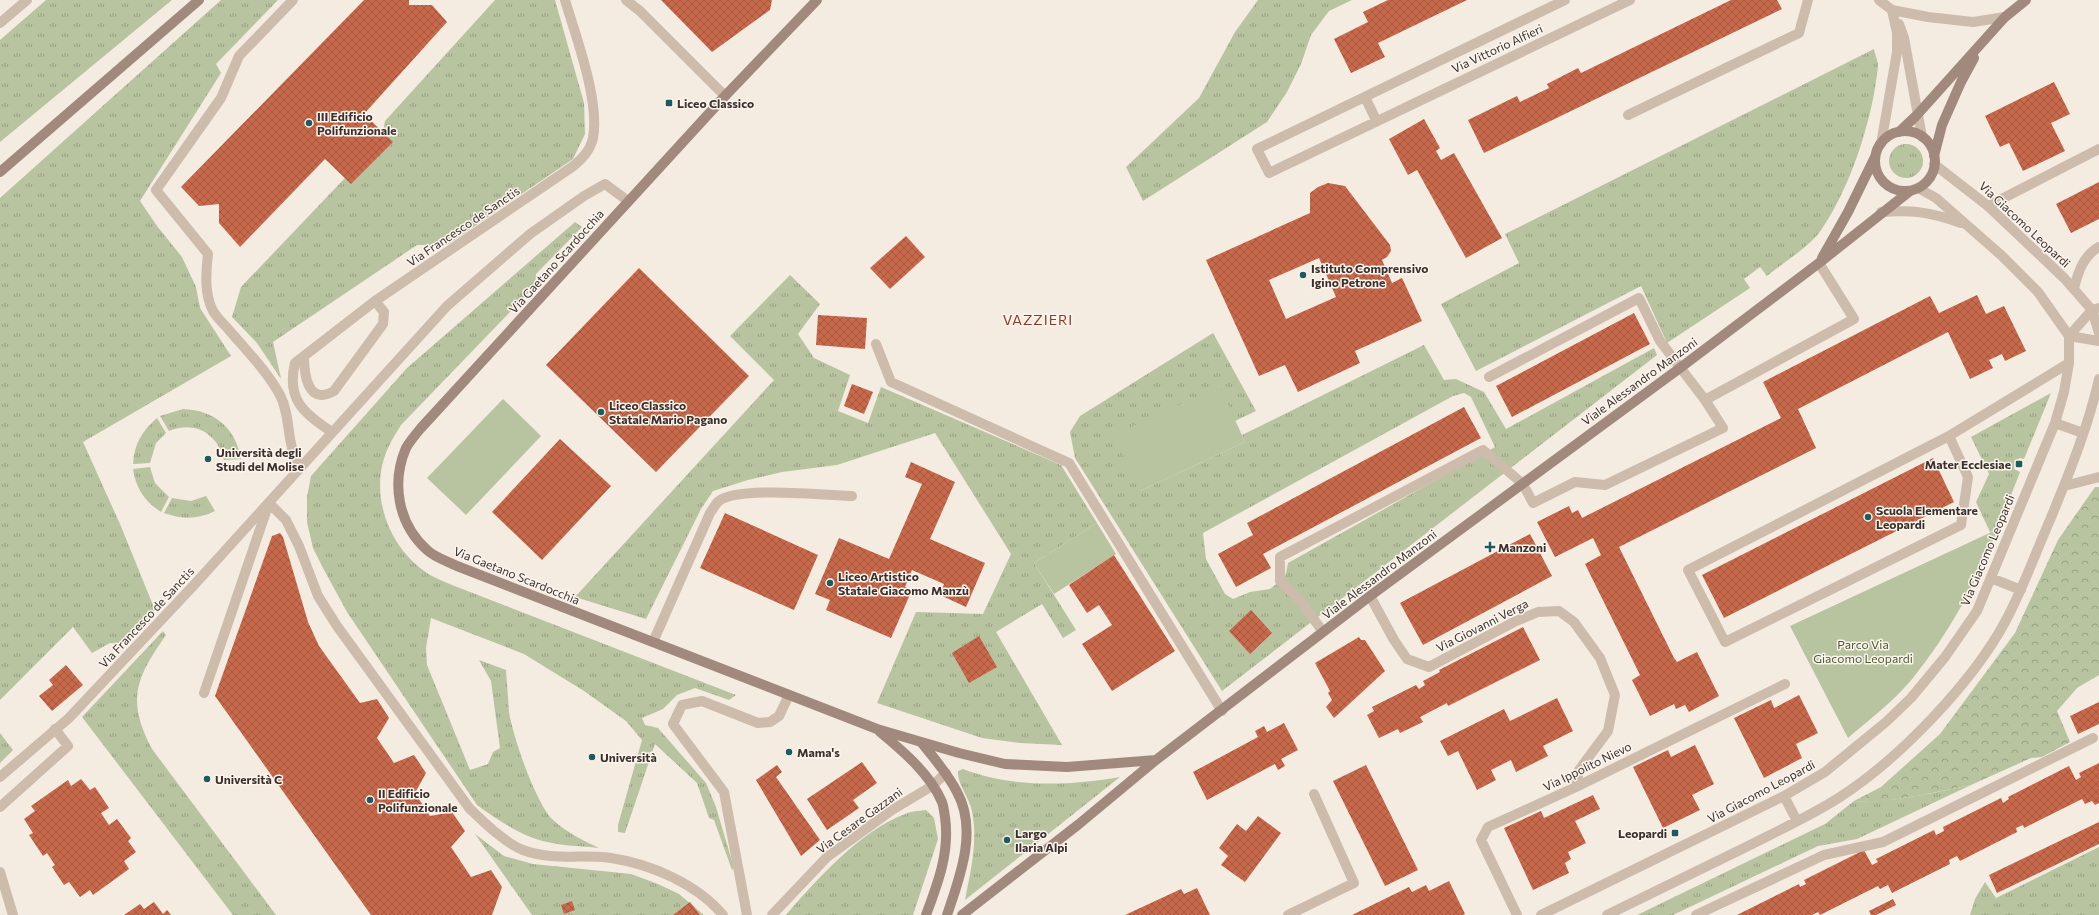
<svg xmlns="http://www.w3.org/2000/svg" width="2099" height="915" viewBox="0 0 2099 915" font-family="Commissioner,sans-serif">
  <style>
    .grass { fill: url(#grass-tufts); fill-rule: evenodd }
    .forest { fill: url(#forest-crowns) }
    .park { fill: #b8c4a0 }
    .building { fill: url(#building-cross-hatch); fill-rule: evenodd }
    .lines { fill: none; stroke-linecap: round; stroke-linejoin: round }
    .lane { stroke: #cdbbac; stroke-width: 10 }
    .street { stroke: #cdbbac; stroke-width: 10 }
    .secondary { stroke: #a18a7d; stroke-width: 10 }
    .poi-dot { fill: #1f5a5e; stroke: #fbf5ee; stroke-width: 1.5 }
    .labels { text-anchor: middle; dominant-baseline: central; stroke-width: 3; stroke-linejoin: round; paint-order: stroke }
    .street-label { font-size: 12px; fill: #3b302b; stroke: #fbf5ee }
    .poi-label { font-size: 12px; font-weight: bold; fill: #3b302b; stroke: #fbf5ee; text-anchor: start }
    .park-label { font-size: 12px; fill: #4a5a2e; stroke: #fbf5ee }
    .quarter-label { font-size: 14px; letter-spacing: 1px; fill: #8c3b22; stroke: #fbf5ee }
  </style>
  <defs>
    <pattern id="grass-tufts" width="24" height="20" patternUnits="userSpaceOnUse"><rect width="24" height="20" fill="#b8c4a0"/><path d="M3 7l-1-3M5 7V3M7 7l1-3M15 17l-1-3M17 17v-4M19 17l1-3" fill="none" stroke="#97a083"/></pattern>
    <pattern id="forest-crowns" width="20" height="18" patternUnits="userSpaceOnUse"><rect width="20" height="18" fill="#b8c4a0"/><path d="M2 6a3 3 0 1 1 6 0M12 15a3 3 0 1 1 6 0" fill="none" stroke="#97a083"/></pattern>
    <pattern id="building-cross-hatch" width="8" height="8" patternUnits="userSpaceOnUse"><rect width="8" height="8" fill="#c8694b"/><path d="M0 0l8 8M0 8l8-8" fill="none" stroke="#a4573f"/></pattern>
  </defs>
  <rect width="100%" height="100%" fill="#f4ebe1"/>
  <path class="grass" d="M46 0H172L0 142V40Z
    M221 0H278L216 64 221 73 140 201 157 226 182 257 196 287 200 308 231 356 83 442 120 524 155 610 123 644 110 643 92 653 73 627 0 700V198Z
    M495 0H555L584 103 585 134 573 159 447 245H417L273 342 281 379 257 343 232 317 241 287 345 178 392 142 383 132 385 121Z
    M1258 0H1352L1329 11 1311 35 1301 64 1287 92 1267 122 1143 201 1126 167 1199 98 1235 32Z
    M1874 49C1875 54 1877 59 1878 64 1878 71 1876 80 1875 88 1867 135 1847 194 1819 233 1807 248 1783 263 1767 276L1760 267 1744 279 1750 288 1667 343 1641 286 1476 371 1441 304 1519 263 1505 234Z
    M1889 161a17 17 0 1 1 34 0a17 17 0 1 1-34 0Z
    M575 222 582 227 536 274 535 286 401 425C397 432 392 439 389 446 368 489 386 543 423 570 430 576 439 579 447 583L736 695 729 700 695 688 677 695 663 709 642 718 645 725 658 728 706 783 716 807 734 868 732 870 714 820 709 818 697 783 655 744 625 833 618 832V825L642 740 626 721 584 691 524 654 431 618 426 648 427 665 470 770 488 764 493 752 500 748 491 681 479 660 506 670C507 684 508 698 509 712 513 737 535 801 552 819 566 832 582 840 599 848 582 846 563 846 547 842 521 836 498 820 477 805L347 612 323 568 313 548 307 522V497L311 476 407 368Z
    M790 275 820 304 798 334 814 358 850 375 838 411 868 423 881 387 1061 465 1097 523 1034 563 1076 630 1063 638 1042 604 996 632 1062 745 1020 743 982 738 877 703 916 612 983 614 1011 554 935 433 837 465 782 472 748 480 713 491 701 509 646 619 575 597 774 380 730 336Z
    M1213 333 1256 411 1235 421 1219 386 1140 491 1245 442 1242 435 1424 345 1444 380 1456 379 1484 392 1506 429 1654 348 1657 355 1222 691 1075 458 1070 432 1080 416ZM1464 393 1471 397 1495 447 1288 563 1285 577 1270 589 1250 592 1233 599 1225 594 1206 559 1203 533 1453 396Z
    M2051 393 2024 459 2019 458 2014 469 2020 472 1998 529 1990 532 1976 502 1989 474 1971 437Z
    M183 409C214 410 236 428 241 459L224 460C218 434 195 420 169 431L160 416Z
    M157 418 166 433 156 443 150 463 133 464C134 444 142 431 157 418Z
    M150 467 155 483 169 497 161 512C144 501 136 488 133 469Z
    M206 496 215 511C198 519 183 520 164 513L172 498 191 501Z
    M163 631 166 635C136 678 126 700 152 749L276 915H233L82 717Z
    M0 733 13 750 0 763Z
    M963 769C1012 788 1069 786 1120 777L965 900C971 870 978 841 972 811 969 797 957 784 958 771Z
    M1971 785 1857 839 1818 846 1673 915H1637L1825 824 1854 801C1894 803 1932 793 1971 785Z
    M926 810 934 818 938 839 913 915H786C817 879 860 831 905 814 911 811 919 811 926 810Z
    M475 834 504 856 533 864 631 874 658 884 679 894 704 915H532Z
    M2099 847V915H1970L1975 899 1985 882 1996 898Z"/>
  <path class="forest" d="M2095 487H2099V675L2077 688 2057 711 2070 742 2042 757 2031 758 1971 785 1917 796 1878 802 1854 801 1881 787 1940 734 2015 633 2058 540Z"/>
  <path class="park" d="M1220 386 1245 442 1140 491 1114 435Z
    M503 399 541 436 466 515 427 478Z
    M1097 523 1116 554 1054 594 1034 563Z
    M1998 529C1977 582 1949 633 1913 678 1895 700 1870 719 1848 738L1790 626Z"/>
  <path class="building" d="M364 0H409V5H432L447 22 364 114 393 142 351 184 325 159 240 247 219 223V204L199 206 181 187Z
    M661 0H772L770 10 712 52Z
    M1388 0H1467L1378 43 1385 57 1351 73 1334 39 1368 22 1363 12Z
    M1731 0H1777L1782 9 1484 153 1468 120 1517 96 1520 102 1549 88 1547 84 1578 68 1581 73Z
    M2054 82 2070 114 2051 123 2065 151 2023 171 2009 143 2000 147 1985 116Z
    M1424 119 1440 148 1436 151 1441 160 1454 153 1502 238 1466 258 1417 170 1408 175 1389 139Z
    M2099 182V219L2071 233 2056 204Z
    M1328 183 1345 186 1390 245 1391 251 1387 257 1382 260 1392 283 1402 278 1422 321 1355 351 1360 363 1298 392 1285 365 1259 376 1206 260 1310 213V193L1318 187ZM1319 258 1336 297 1286 319 1269 280Z
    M906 236 925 257 890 289 870 268Z
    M639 268 749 376 656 472 546 365Z
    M1977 295 1986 314 2004 306 2026 351 2005 361 2002 354 1989 360 1993 368 1970 379 1948 332 1798 409 1816 448 1619 547 1674 658 1677 662 1697 652 1719 696 1689 712 1685 705 1676 709 1674 704 1650 716 1632 680 1640 675 1585 564 1601 555 1593 538 1555 557 1537 522 1569 506 1572 513 1578 510 1582 518 1781 418 1763 382 1930 296 1939 313Z
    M1634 313 1650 344 1512 417 1496 386Z
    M818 315 867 318 865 349 816 345Z
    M852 384 873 392 864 414 844 406Z
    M1464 407 1481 438 1263 554 1271 568 1236 587 1218 554 1253 535 1247 523Z
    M560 439 611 486 542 560 492 512Z
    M1933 458 1954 502 1724 618 1702 575Z
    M911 462 955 482 930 539 985 563 966 607 940 595 944 584 912 570 905 587 912 590 891 638 826 610 830 600 815 594 839 538 889 559 922 484 905 477Z
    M725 513 818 555 794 610 700 568Z
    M280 533 283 537 308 622 319 646 360 703 377 699 389 718 377 738 394 763 414 755 426 773 415 793 430 816 452 812 465 831 451 847 471 877 491 870 502 887 492 915H371L215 696 272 536Z
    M1530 534 1552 576 1423 645 1400 603Z
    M1114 555 1175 651 1112 691 1082 644 1112 625 1099 605 1087 613 1069 585Z
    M1251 610 1272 633 1250 654 1229 631Z
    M1523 627 1540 660 1448 706 1447 703 1420 717 1423 722 1400 733 1398 729 1379 738 1367 715 1374 711 1372 707 1416 685 1419 689 1425 685 1423 681 1440 672 1439 670Z
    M979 636 997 667 969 683 952 653Z
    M1359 637 1361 640H1365L1385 671 1334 718 1326 707 1332 700 1328 693 1330 691 1315 663Z
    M66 665 83 685 52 711 39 696 53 685 49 680Z
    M1799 695 1818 733 1796 744 1802 758 1764 778 1734 718 1771 700 1774 708Z
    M1557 698 1573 731 1543 746 1548 756 1516 772 1511 760 1491 770 1496 780 1477 790 1458 751 1448 756 1440 741 1504 709 1510 721Z
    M2099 702V724L2078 734 2070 716Z
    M1284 723 1298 750 1281 759 1285 766 1278 770 1275 764 1207 800 1193 772 1258 737 1255 731 1264 726 1267 732Z
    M1695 745 1714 784 1692 795 1700 810 1663 828 1633 767 1668 750 1671 757Z
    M862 762 877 783 853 800 859 808 827 830 807 799Z
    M2099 763V803L2095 805 2092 801 2085 804 2082 799 2024 828 2023 825 2016 828 2017 832 1960 861 1957 856 1949 860 1950 864 1892 893 1888 885 1880 889 1878 886 1820 915 1818 912 1812 915H1737L1799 884 1800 887 1806 884 1804 880 1864 850 1872 865 1878 862 1876 859 1934 830 1936 835 1944 831 1943 827 2001 798 2003 803 2009 799 2008 797 2069 766 2076 780 2081 777 2079 773Z
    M777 765 782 772 776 777 820 840 801 856 756 780Z
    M1366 765 1418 870 1385 886 1333 781Z
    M81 779 90 790 95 787 109 808 101 813 109 825 117 819 131 838 128 841 136 852 124 861 129 869 93 895 90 890 80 897 69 882 64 885 52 867 55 865 47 853 43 856 29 835 33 833 24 819 35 811 31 806 68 780 71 786Z
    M1593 795 1600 809 1575 821 1586 843 1568 852 1571 859 1565 863 1569 873 1533 890 1504 828 1541 811 1544 818Z
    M1258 816 1281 833 1245 882 1221 865 1228 856 1219 848 1237 824 1246 831Z
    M2099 822V844L1997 893 1989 875Z
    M1449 881 1465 914 1463 915H1352L1409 887 1412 892 1426 885 1429 891Z
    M1197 888 1210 915H1125L1181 889 1184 894Z
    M1893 899 1896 905 1876 915H1871L1869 911Z
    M572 901 575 910 564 914 561 905Z
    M154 902 163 914 167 910 171 915H124L140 904 144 909Z
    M690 902 700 915H673Z"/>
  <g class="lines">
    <path class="lane" d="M293 0 239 56 221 98 156 190 208 254C206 272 204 294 213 311 217 318 224 324 229 330 246 350 267 371 280 395 292 418 285 446 301 467
      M1628 115 1799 33 1808 0
      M1988 206 2099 149
      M2074 288C2078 272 2084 255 2099 247
      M876 344 891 382 1069 463 1222 711
      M304 356C304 375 308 406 334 391L383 324 384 312 375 301
      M1489 377 1639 298 1660 341 1705 400
      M332 432C304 414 286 399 295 363L375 301 572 167C582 159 590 151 593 138 600 101 576 37 565 0
      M1949 436 1968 477 1961 525 1725 642 1688 570 1949 436 2069 363
      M1323 632 1300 600 1280 581V557L1483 450 1523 484 1533 503 1575 482 1605 485 1723 428 1705 400 1854 319 1819 263
      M653 642 710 513C713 509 716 503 719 501 737 486 826 495 852 496
      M204 693 269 503 286 520 299 546 318 596 337 626 470 809C485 823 505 843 523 850 552 861 581 854 611 858 651 864 697 884 723 915
      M0 807 68 746 55 729
      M747 915 724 792 673 724 682 705 702 701 758 723 770 722 779 716 789 695
      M1288 915 1354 883 1314 794"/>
    <path class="street" d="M626 0 640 11 725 96
      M1565 0 1257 149 1269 173 1630 0
      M1879 0 1892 10 1928 17 1973 22 2005 17
      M0 23 27 0
      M1899 24 1904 38 1922 137
      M1365 97 1376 120
      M1881 144 1897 52V33L1892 10
      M1934 164 1988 206 2064 278 2092 310 2099 333
      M1881 212C1914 210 1930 212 1961 223
      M2069 336 2092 310 2099 308
      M2069 336 2099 341
      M2055 423 2083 433
      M2064 486 2099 477
      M1991 578 2021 590
      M1370 596 1394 640 1407 659 1429 667 1514 622 1538 612 1559 611 1574 622 1600 658 1615 695 1608 731 1579 770 1576 787
      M0 777 69 718 194 585 447 306 530 234 584 196 605 184 628 201
      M1784 796 1797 821
      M0 872 13 915
      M772 915 827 857 892 810 932 786 946 773
      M1517 915 1481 840 1488 827 1576 787 1785 684
      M1541 915 1784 796 1825 772 1886 722 1911 698 1945 657 1977 611 2055 423 2064 392 2069 363V336L2038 292 2001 255 1936 198 1918 188
      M1607 915C1652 893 1697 871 1742 849 1775 832 1809 817 1840 797 1899 759 1972 683 2005 622 2023 589 2035 554 2050 520 2069 474 2088 427 2099 379
      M1696 915 1824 855 1883 842 2093 738"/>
    <path class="secondary" d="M817 0 725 96 421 428C416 434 410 441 406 448 391 483 398 524 427 550 434 557 447 561 457 566L877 729 959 753 1005 764 1067 767 1156 760
      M1875 161a30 30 0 1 1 60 0a30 30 0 1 1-60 0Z
      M1899 132 1916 116 2005 17 2026 0
      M1934 156 1942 125 1961 82 1974 58
      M0 172 199 0
      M1822 258 1848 212 1875 157
      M880 732C903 751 930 774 942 802 944 807 944 812 945 817 950 852 938 883 926 915
      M921 742C934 758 948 774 957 792 978 830 960 877 947 915
      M962 915 1079 824 1156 760 1370 596 1680 368 1819 263 1910 191"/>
  </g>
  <g class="poi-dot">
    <rect x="665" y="99" width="8" height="8" rx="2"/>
    <circle cx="309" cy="123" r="4"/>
    <circle cx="1303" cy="275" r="4"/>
    <circle cx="601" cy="412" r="4"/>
    <circle cx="208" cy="459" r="4"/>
    <rect x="2015" y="460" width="8" height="8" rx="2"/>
    <circle cx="1868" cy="517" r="4"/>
    <path d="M1488 541h4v4h4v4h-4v4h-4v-4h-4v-4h4z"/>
    <circle cx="830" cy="583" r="4"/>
    <circle cx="789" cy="752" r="4"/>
    <circle cx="592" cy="757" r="4"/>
    <circle cx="207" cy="779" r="4"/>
    <circle cx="370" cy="800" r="4"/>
    <rect x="1671" y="829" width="8" height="8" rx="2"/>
    <circle cx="1007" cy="840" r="4"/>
  </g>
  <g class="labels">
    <g class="street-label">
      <text transform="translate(1497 48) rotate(-25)">Via Vittorio Alfieri</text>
      <text transform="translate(2025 224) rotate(43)">Via Giacomo Leopardi</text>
      <text transform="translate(463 226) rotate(-34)">Via Francesco de Sanctis</text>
      <text transform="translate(556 261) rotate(-48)">Via Gaetano Scardocchia</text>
      <text transform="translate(1639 381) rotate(-36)">Viale Alessandro Manzoni</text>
      <text transform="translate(1987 550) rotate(-67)">Via Giacomo Leopardi</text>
      <text transform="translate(1379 574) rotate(-37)">Viale Alessandro Manzoni</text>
      <text transform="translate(517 575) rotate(22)">Via Gaetano Scardocchia</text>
      <text transform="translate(146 617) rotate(-47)">Via Francesco de Sanctis</text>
      <text transform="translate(1482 625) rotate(-27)">Via Giovanni Verga</text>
      <text transform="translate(1587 766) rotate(-26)">Via Ippolito Nievo</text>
      <text transform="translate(1761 791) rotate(-28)">Via Giacomo Leopardi</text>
      <text transform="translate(859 820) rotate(-36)">Via Cesare Gazzani</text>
    </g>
    <g class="poi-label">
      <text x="677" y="103">Liceo Classico</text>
      <text x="317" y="116">III Edificio<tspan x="317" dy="14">Polifunzionale</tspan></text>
      <text x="1311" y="268">Istituto Comprensivo<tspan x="1311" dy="14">Igino Petrone</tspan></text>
      <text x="609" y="405">Liceo Classico<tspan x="609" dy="14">Statale Mario Pagano</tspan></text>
      <text x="216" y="452">Università degli<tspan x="216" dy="14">Studi del Molise</tspan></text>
      <text x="2011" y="464" text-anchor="end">Mater Ecclesiae</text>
      <text x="1876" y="510">Scuola Elementare<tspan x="1876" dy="14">Leopardi</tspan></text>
      <text x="1498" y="547">Manzoni</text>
      <text x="838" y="576">Liceo Artistico<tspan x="838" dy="14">Statale Giacomo Manzù</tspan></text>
      <text x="797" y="752">Mama's</text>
      <text x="600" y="757">Università</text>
      <text x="215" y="779">Università C</text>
      <text x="378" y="793">II Edificio<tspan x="378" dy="14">Polifunzionale</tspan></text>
      <text x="1015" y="833">Largo<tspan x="1015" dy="14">Ilaria Alpi</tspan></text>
      <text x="1667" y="833" text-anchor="end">Leopardi</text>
    </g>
    <g class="park-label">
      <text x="1863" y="644">Parco Via<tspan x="1863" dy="14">Giacomo Leopardi</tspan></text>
    </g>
    <g class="quarter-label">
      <text x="1038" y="319">VAZZIERI</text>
    </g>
  </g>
</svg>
